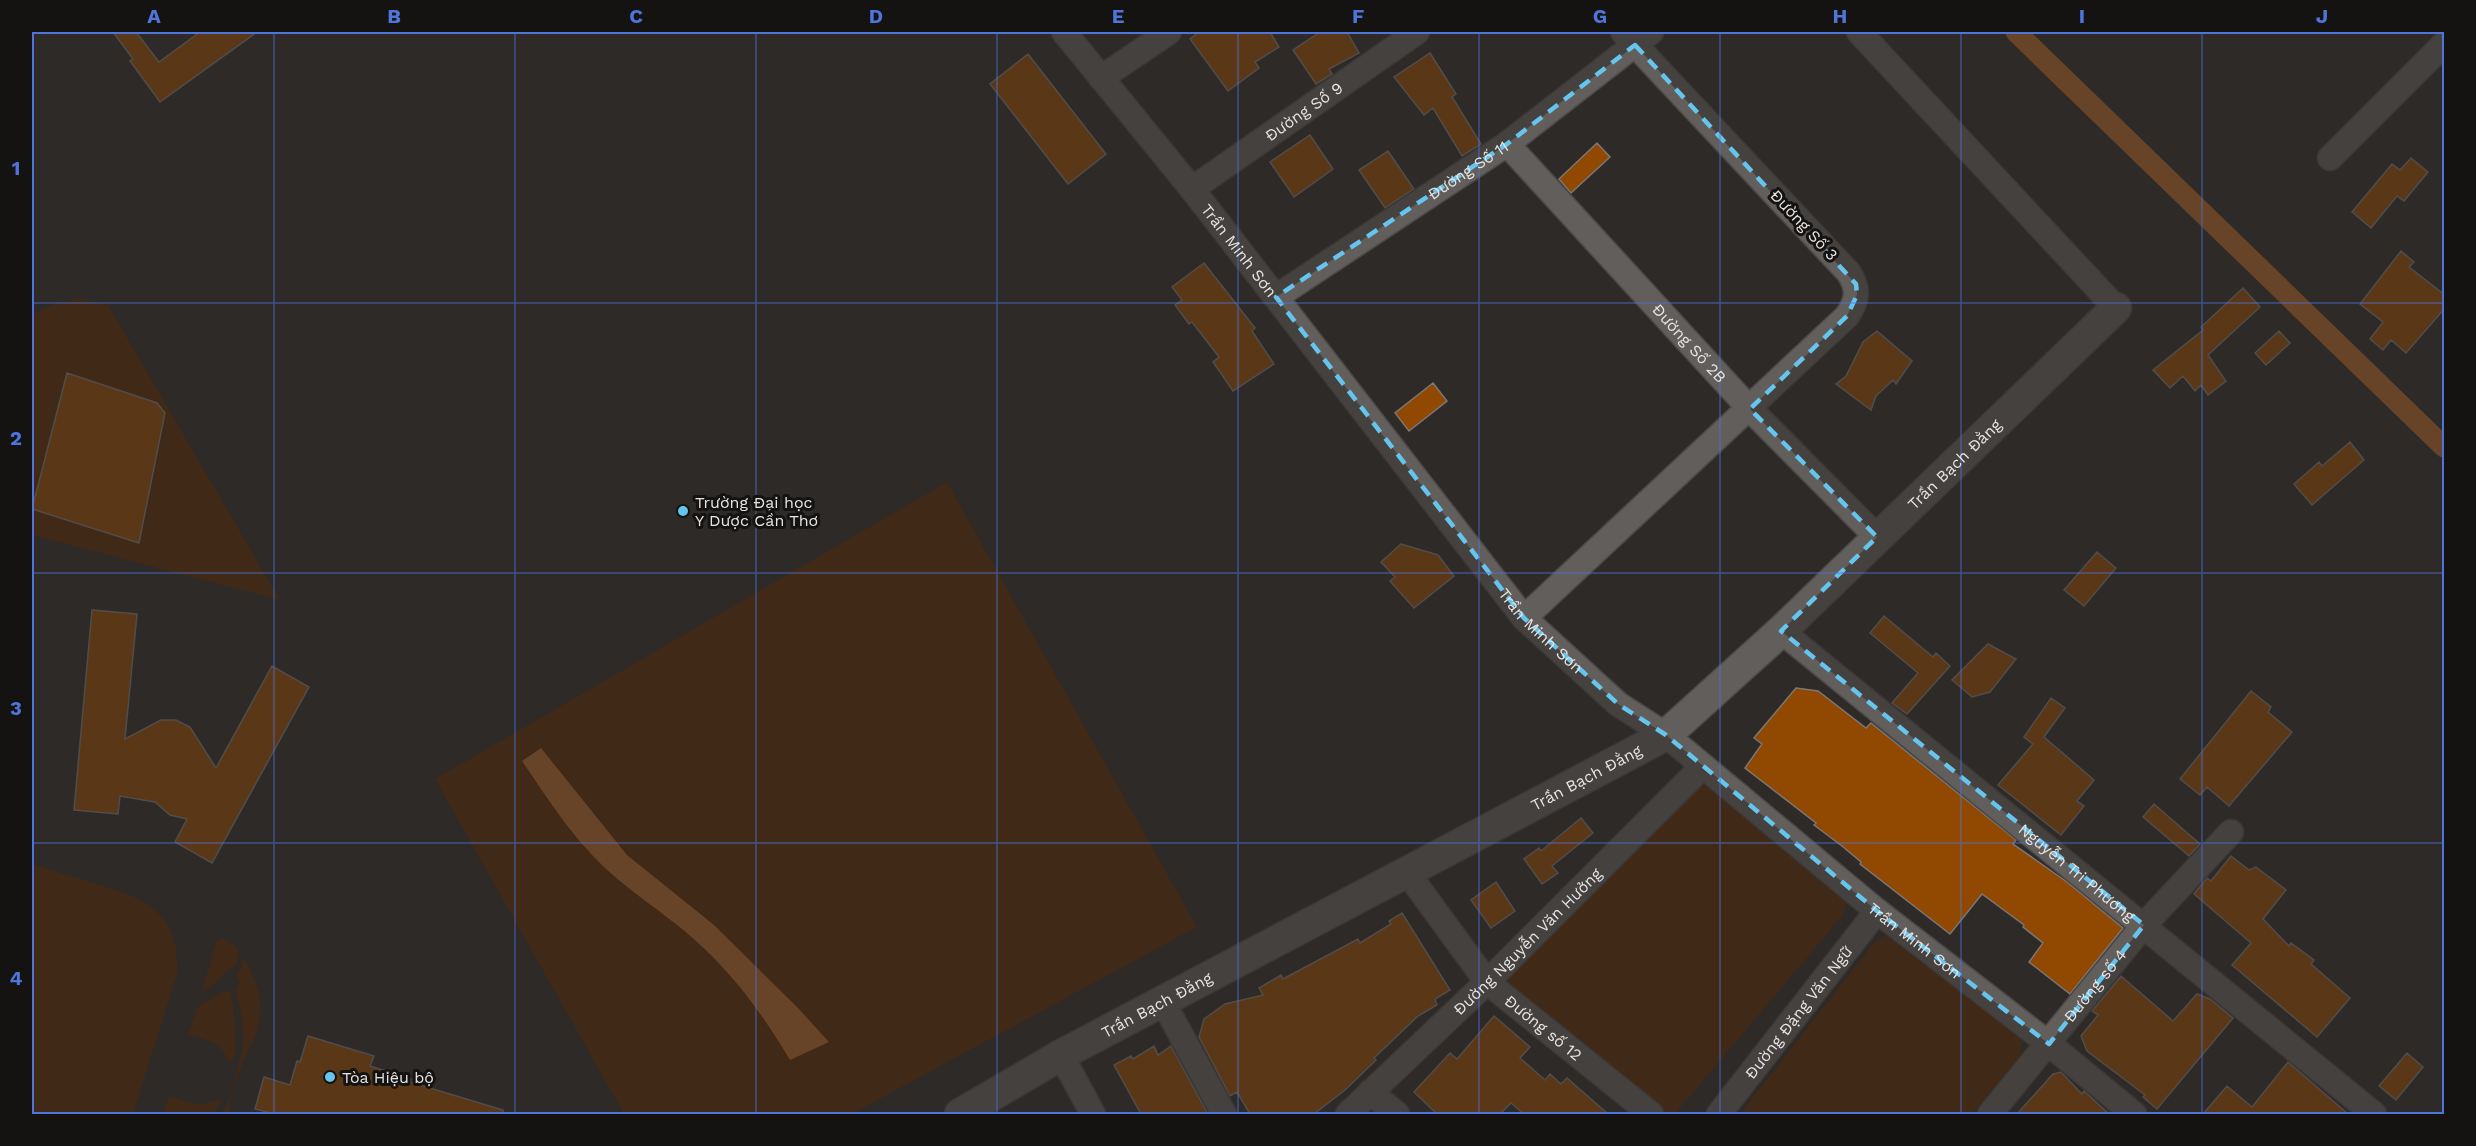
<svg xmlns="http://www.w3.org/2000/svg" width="2476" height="1146" viewBox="0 0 2476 1146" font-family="'Work Sans',sans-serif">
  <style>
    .green { fill: #572800 }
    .water { fill: #ad6227 }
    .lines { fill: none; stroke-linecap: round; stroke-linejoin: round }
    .canal { stroke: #ad6227; stroke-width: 21 }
    .building { fill: #914800; stroke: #7b7775; stroke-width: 1.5 }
    .minor-casing { stroke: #4b4947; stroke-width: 27 }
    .tertiary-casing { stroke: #4b4947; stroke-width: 33 }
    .minor { stroke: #625e5b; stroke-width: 24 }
    .tertiary { stroke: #625e5b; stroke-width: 30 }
    .marked { fill: none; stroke: #65c5ee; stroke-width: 4.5; stroke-dasharray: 12 8; stroke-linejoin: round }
    .grid { fill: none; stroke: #4f74db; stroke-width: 1.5; stroke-opacity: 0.55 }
    .poi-dot { fill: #65c5ee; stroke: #141312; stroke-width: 2 }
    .labels { text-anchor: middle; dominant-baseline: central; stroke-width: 6; stroke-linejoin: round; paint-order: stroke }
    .street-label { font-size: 16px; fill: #e6e4e3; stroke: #141312 }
    .poi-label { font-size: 16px; fill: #e6e4e3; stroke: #141312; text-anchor: start }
    .neatline { fill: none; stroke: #4f74db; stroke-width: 2 }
    .grid-label { font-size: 20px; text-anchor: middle; font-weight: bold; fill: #4f74db }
  </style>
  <rect width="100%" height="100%" fill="#2d2a28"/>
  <path class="green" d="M77 299 108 305 280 600 32 535V315L54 304Z
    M947 482 1197 927 852 1114H624L435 779Z
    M1702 786 1712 788 1842 894 1846 905 1843 915 1675 1114 1662 1111 1508 989 1499 975 1695 790Z
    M32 864C54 871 76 877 98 884 148 899 181 914 177 974L133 1114H32Z
    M1885 935 2019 1035 2022 1043 2021 1055 1972 1114H1740L1873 944Z
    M220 939H225L238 948C240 967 234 965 223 975 216 982 210 988 201 993L216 943Z
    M243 957C288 1029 233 1048 229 1114H222L229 1100 243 1047 242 1017 236 990 240 982 236 975 241 969Z
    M225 991 230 992C235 1015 238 1038 233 1061L227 1060C223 1042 204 1039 188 1035L197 1007Z
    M169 1096C179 1099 191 1105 202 1104 210 1103 213 1099 221 1101L214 1114H163Z"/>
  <path class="water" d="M541 748 627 855 714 925 798 1008 829 1042 790 1060C763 1015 735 976 696 941 663 911 624 889 593 856 566 828 544 793 522 761Z"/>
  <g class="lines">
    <path class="canal" d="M2016 32 2444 447"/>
  </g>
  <path class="building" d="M113 32H136L159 62 200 32H257L160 102 130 61 133 59Z
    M1199 32H1270L1279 47 1255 62 1259 68 1228 91 1190 39Z
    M1320 32H1347L1359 53 1329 69 1332 74 1316 84 1293 50Z
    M1430 53 1456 94 1452 97 1481 144 1462 156 1433 108 1424 115 1394 77Z
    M1028 54 1106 154 1068 184 990 84Z
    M1310 135 1333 169 1294 197 1270 162Z
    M1597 143 1610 157 1571 193 1559 179Z
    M1388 151 1414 189 1385 208 1359 170Z
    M2411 158 2428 172 2404 201 2397 196 2371 228 2352 212 2392 164 2400 170Z
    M2401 251 2414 262 2409 267 2445 295V308L2406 353 2391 340 2383 350 2370 339 2383 322 2360 304Z
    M1204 263 1255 328 1252 331 1274 364 1233 391 1213 362 1219 357 1192 322 1189 324 1175 305 1182 300 1172 287Z
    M2243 288 2260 307 2208 355 2226 381 2208 395 2201 385 2195 391 2183 376 2170 388 2153 370 2203 330 2201 327Z
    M1877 331 1912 361 1896 384 1893 380 1876 396 1871 410 1836 384 1846 376 1863 342Z
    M2279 331 2290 343 2266 365 2255 353Z
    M67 373 157 403 165 413 139 543 32 509Z
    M1433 383 1447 401 1409 431 1395 413Z
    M2350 442 2364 460 2312 505 2294 484 2319 462 2322 466Z
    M1401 544 1438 555 1454 576 1414 608 1390 581 1395 577 1381 562Z
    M2097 552 2116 568 2084 606 2064 590Z
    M92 610 137 614 125 739 161 720H176L190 727 216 768 272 666 309 687 212 863 175 842 187 819 170 815 155 802 120 796 118 814 74 810Z
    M1884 616 1933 657 1936 653 1950 666 1907 714 1892 703 1918 673 1870 633Z
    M1988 644 2016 659 1990 692 1972 697 1952 680Z
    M1796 688 1818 691 1866 728 1871 723 2016 840 2013 844 2067 882 2123 928 2070 994 2029 962 2043 943 2023 927 2024 925 1982 894 1950 934 1860 864 1861 862 1842 846 1814 825 1816 823 1745 768 1762 744 1754 738Z
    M2251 691 2271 707 2268 712 2292 732 2229 806 2207 787 2200 795 2180 779Z
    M2051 698 2065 708 2044 737 2094 780 2077 801 2084 806 2061 835 1998 785 2033 744 2024 737Z
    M2154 804 2200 844 2189 856 2143 817Z
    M1581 818 1593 833 1552 866 1558 873 1542 884 1524 859 1539 848 1541 851Z
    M2231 856 2249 870 2256 867 2286 890 2263 919 2289 946 2291 943 2314 960 2311 964 2350 998 2317 1037 2232 965 2251 943 2194 894 2207 878 2211 881Z
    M1496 882 1515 911 1491 928 1471 900Z
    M1402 913 1450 990 1435 999 1437 1005 1418 1016 1374 1058 1376 1060 1345 1090 1314 1114H1250L1237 1092 1230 1096 1199 1037 1204 1019 1225 1004 1263 995 1259 988 1281 975 1283 979 1358 939 1360 943 1391 924 1389 921Z
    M2121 976 2173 1021 2197 994 2210 999 2233 1018 2157 1109 2143 1097 2145 1095 2087 1051 2081 1036 2098 1015 2092 1011Z
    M1494 1016 1530 1047 1520 1058 1545 1080 1550 1074 1561 1084 1567 1078 1608 1114H1524L1511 1103 1500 1114H1437L1414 1092 1450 1053 1457 1059Z
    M308 1036 374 1056 370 1066 411 1079 410 1082 503 1110V1114H275L255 1109 264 1077 290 1085 297 1061 300 1062Z
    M1154 1046 1158 1055 1171 1046 1208 1114H1141L1114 1065 1131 1056 1133 1059Z
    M2407 1053 2423 1067 2396 1100 2379 1086Z
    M2288 1062 2348 1114H2203L2227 1086 2252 1107Z
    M2061 1072 2082 1094 2084 1091 2109 1114H2017L2053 1074Z"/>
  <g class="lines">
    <defs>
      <g id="minor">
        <path id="s1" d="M1064 32 1192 189 1524 618 1618 704 1666 735 1877 911 2049 1044 2134 1114"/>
        <path d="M1859 32 2116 308"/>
        <path d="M1101 78 1169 32"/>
        <path id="s2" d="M1507 144 1750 409 1877 537"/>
        <path d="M2330 158 2444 44"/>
        <path id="s3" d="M1192 189 1417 32"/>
        <path id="s4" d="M1276 297 1507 144 1651 32"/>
        <path d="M1524 618 1847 316C1858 300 1859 289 1849 273L1623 32"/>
        <path id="s5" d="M1781 631 2374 1114"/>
        <path id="s6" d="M1406 871 1487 982 1651 1114"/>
        <path d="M1163 1002 1224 1114"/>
        <path d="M1061 1055 1093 1114"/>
        <path d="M1370 1092 1397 1114"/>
        <path id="s7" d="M1348 1114 1487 982 1703 766"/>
        <path id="s8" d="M1719 1114 1877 911"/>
        <path id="s9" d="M1990 1114 2144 925 2231 832"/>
      </g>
      <g id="tertiary">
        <path id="s10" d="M960 1114 1061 1055 1666 735 1781 631 2116 308"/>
      </g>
    </defs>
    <use href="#minor" class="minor-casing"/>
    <use href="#tertiary" class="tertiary-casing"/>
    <use href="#minor" class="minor"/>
    <use href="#tertiary" class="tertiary"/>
  </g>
  <path d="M0 0H2476V1146H0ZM1635 45 1856 284 1857 295 1847 316 1750 409 1877 537 1781 631 2144 925 2049 1044 1877 911 1666 735 1618 704 1524 618 1276 297 1507 144Z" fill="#2d2a28" fill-opacity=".55" fill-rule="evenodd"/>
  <path class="marked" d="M1635 45 1856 284 1857 295 1847 316 1750 409 1877 537 1781 631 2144 925 2049 1044 1877 911 1666 735 1618 704 1524 618 1276 297 1507 144Z"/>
  <path class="grid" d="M274 32V1114M515 32V1114M756 32V1114M997 32V1114M1238 32V1114M1479 32V1114M1720 32V1114M1961 32V1114M2202 32V1114M32 303H2444M32 573H2444M32 843H2444"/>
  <g class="poi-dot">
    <circle cx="683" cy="511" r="6"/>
    <circle cx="330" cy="1077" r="6"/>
  </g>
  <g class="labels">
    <g class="street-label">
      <text stroke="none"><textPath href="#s3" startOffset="136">Đường Số 9</textPath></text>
      <text stroke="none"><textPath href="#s4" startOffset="230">Đường Số 11</textPath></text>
      <text transform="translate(1804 225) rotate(47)">Đường Số 3</text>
      <text stroke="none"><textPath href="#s1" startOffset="280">Trần Minh Sơn</textPath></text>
      <text stroke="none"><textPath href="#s2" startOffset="270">Đường Số 2B</textPath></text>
      <text stroke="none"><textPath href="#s10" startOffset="1197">Trần Bạch Đằng</textPath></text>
      <text stroke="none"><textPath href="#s1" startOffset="766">Trần Minh Sơn</textPath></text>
      <text stroke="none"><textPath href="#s10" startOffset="711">Trần Bạch Đằng</textPath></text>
      <text stroke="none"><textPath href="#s5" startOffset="382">Nguyễn Tri Phương</textPath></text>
      <text stroke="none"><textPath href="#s1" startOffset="1252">Trần Minh Sơn</textPath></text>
      <text stroke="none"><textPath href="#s7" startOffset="249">Đường Nguyễn Văn Hưởng</textPath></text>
      <text stroke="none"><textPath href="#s9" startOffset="166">Đường số 4</textPath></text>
      <text stroke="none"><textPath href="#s10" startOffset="225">Trần Bạch Đằng</textPath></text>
      <text stroke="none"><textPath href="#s8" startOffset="129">Đường Đặng Văn Ngữ</textPath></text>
      <text stroke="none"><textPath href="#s6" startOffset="210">Đường số 12</textPath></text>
    </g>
    <g class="poi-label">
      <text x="695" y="502">Trường Đại học<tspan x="695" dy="18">Y Dược Cần Thơ</tspan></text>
      <text x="342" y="1077">Tòa Hiệu bộ</text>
    </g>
  </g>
  <rect width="2476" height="1146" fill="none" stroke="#141312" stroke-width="66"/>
  <rect x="33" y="33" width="2410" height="1080" class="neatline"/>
  <g class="grid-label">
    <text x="154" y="23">A</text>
    <text x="394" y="23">B</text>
    <text x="636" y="23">C</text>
    <text x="876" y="23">D</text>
    <text x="1118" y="23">E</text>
    <text x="1358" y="23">F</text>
    <text x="1600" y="23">G</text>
    <text x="1840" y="23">H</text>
    <text x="2082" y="23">I</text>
    <text x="2322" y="23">J</text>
    <text x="16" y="175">1</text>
    <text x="16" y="445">2</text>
    <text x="16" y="715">3</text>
    <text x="16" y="985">4</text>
  </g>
</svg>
